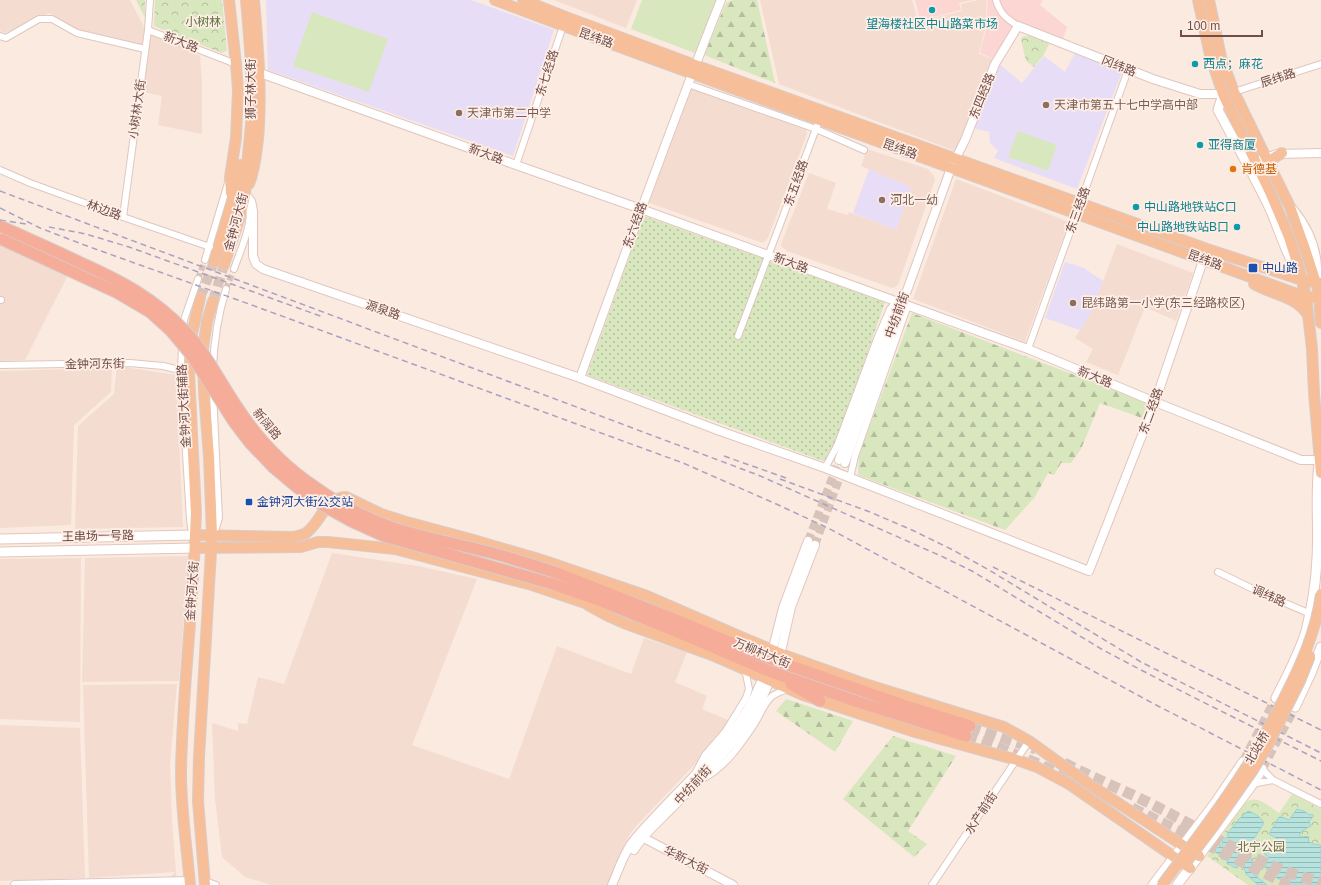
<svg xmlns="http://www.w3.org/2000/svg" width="1321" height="885" viewBox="0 0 1321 885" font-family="Arial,'Noto Sans SC',sans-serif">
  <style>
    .residential { fill: #f4dcd1 }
    .commercial { fill: #fbd6d3 }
    .education { fill: #e7ddf7 }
    .grass { fill: #d9e7bf }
    .forest { fill: url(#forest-firs) }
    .park { fill: url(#park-crowns) }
    .garden { fill: url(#garden-dots) }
    .water { fill: url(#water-rules); stroke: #9cd4cf }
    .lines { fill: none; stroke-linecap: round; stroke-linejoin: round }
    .minor-tunnel { stroke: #d8c3ba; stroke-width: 6; stroke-dasharray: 6 3; stroke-linecap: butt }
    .tertiary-tunnel { stroke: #d8c3ba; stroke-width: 8; stroke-dasharray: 8 4; stroke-linecap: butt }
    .secondary-tunnel { stroke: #d8c3ba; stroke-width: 9; stroke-dasharray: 9 4.5; stroke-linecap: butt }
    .primary-tunnel { stroke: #d8c3ba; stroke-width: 10; stroke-dasharray: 10 5; stroke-linecap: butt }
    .trunk-tunnel { stroke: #d8c3ba; stroke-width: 11; stroke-dasharray: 11 5.5; stroke-linecap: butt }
    .minor-casing { stroke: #e0c6bf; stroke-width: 8 }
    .tertiary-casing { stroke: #e0c6bf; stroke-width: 10 }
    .secondary-casing { stroke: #e5c6bc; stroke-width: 11 }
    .primary-casing { stroke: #d7cdcc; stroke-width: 12 }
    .trunk-casing { stroke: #d7cdcc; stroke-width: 13 }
    .minor { stroke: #fff; stroke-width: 6 }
    .tertiary { stroke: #fff; stroke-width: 8 }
    .secondary { stroke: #fff; stroke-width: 9 }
    .primary { stroke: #f7be9a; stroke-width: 10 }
    .trunk { stroke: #f5ac99; stroke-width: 11 }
    .rail { stroke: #aaa0c2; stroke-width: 1.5; stroke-dasharray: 6 4; stroke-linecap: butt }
    .primary-bridge-casing { stroke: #d7cdcc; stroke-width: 12; stroke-linecap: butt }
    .trunk-bridge-casing { stroke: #d7cdcc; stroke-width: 13; stroke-linecap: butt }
    .primary-bridge { stroke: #f7be9a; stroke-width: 10 }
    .trunk-bridge { stroke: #f5ac99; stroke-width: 11 }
    .culture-dot { fill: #0f9aa8; stroke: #feeee5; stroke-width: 1.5 }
    .education-dot { fill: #8d6e63; stroke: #feeee5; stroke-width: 1.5 }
    .food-dot { fill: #e8710a; stroke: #feeee5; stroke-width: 1.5 }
    .transit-dot { fill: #1a4fb4; stroke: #feeee5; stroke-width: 1.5 }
    .labels { text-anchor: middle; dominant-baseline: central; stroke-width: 3.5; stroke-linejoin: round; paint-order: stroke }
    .park-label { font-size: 12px; fill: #5e7542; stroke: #feeee5 }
    .culture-label { font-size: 12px; fill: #0d838f; stroke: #feeee5; text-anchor: start }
    .street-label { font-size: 12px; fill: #704d49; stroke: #feeee5 }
    .education-label { font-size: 12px; fill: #785e54; stroke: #feeee5; text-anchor: start }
    .food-label { font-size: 12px; fill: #c56008; stroke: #feeee5; text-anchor: start }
    .transit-label { font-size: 12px; fill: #164399; stroke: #feeee5; text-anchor: start }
  </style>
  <defs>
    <pattern id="forest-firs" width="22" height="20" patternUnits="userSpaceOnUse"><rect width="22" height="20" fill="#d9e7bf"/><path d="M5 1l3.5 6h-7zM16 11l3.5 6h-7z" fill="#b4bd9d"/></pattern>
    <pattern id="park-crowns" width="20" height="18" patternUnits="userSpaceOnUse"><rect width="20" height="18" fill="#d9e7bf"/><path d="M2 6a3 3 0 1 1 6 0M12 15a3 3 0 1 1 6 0" fill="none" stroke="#b4bd9d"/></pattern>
    <pattern id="garden-dots" width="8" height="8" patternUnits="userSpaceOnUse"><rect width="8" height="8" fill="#d9e7bf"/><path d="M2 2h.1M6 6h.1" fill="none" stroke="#b4bd9d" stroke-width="1.8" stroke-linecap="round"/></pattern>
    <pattern id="water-rules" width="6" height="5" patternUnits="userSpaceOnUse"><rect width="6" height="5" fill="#b6e3de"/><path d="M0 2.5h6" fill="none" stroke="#98bab6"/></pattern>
  </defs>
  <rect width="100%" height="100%" fill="#fbeadf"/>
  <path class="residential" d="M0 0H130L144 27 200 56 202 83V134L158 125 162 96 140 91 144 45 79 30 49 13 5 33 0 31Z
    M554 0H637L626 28Z
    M760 0H912L918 21 962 11 961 4 979 0H987L985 29 979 54 993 59 970 118 955 151 779 84Z
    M692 88 806 129 807 134 768 238 763 243 652 204 649 202 690 90Z
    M867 149 928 169 933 175 935 180 898 285 895 287 892 288 787 251 782 247 781 244 809 173 836 183 827 209 848 215 849 212 896 230 911 187 861 166Z
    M956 179 1069 222 1025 342 913 299Z
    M0 244 68 275 25 360 0 361Z
    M1117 244 1193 273 1176 321 1145 307 1118 375 1086 362 1093 349 1075 338 1091 313Z
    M117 366 176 375 183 527 75 529 78 426 114 394Z
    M112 368 111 392 74 425 71 525 0 528V371Z
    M332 553 418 566 477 579 412 745 509 779 557 646 631 674 644 638 687 652 675 682 707 696 702 709 730 721 699 760 637 825 630 834 623 849 607 885H271L245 877 222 857 215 799 212 723 238 731V723L247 724 258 677 284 684Z
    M189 556 179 681 82 682 85 558Z
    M81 558 80 722 0 719V559Z
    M177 684 170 764 172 820 177 885H164L175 872 89 878 83 685Z
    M0 725 80 728 85 878 0 881Z"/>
  <path class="commercial" d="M915 0H972L959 3 961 10 920 20Z
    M988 0H1043L1040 5 1067 27 1061 45 1015 27 994 59 980 53 986 29Z"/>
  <path class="education" d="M266 0H471L554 30 513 156 268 70Z
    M1075 53 1122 72 1077 189 994 158 998 151 990 143 989 132 974 128 997 62 1022 83 1044 56 1065 72Z
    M869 169 911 187 896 230 853 213Z
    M1065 262 1084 268 1103 281 1091 313 1080 330 1045 318Z"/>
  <path class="grass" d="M642 0H717L695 53 631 29Z
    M312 12 388 39 369 92 293 66Z
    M1018 131 1057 145 1048 171 1008 157Z"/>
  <path class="forest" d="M733 0H757L775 83 704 55 726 3Z
    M912 313 1148 403 1142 418 1100 403 1081 449 1071 463H1061L1054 475 1048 473 1035 497 1005 530 858 475 859 455Z
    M786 699 853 721 835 752 776 711Z
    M893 736 956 756 908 831 927 844 914 857 843 799Z"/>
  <path class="park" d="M136 0H145V18Z
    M155 0H222L227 50 222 53 214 50 154 26Z
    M1030 35 1050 42 1043 56 1034 67 1026 61 1021 40 1022 37Z
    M1292 794 1321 809V885H1248L1207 856 1246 802C1257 794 1270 807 1279 813Z"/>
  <path class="garden" d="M644 216 885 302 829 463 587 375Z"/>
  <path class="water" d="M1297 809 1304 811 1310 815 1312 814 1314 816 1309 821 1311 826 1303 830 1299 835 1303 837 1306 836 1309 837 1308 841 1313 844 1321 845V885C1312 885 1298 885 1290 885 1287 884 1284 882 1281 880 1271 875 1261 870 1269 857L1264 854 1266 851 1271 853 1279 840 1269 834 1279 817H1282L1289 820Z
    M1248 811C1254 813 1260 816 1264 823L1250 845 1249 850 1251 852V860L1254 862 1250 868V871L1267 885H1258L1246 874 1243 864 1247 861 1246 858 1244 859 1242 857 1240 858V860L1237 863 1239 865 1237 868 1233 867 1229 864H1227V860L1222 859 1218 853H1216L1215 850 1217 847 1218 848 1223 843 1222 839 1228 837V833L1239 819Z"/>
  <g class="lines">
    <path class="minor-tunnel" d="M198 279 205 260
      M226 289 234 269"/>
    <path class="tertiary-tunnel" d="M808 541 839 460
      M815 545 845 463"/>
    <path class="secondary-tunnel" d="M1243 762 1276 698
      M1262 769 1295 707"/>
    <path class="primary-tunnel" d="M200 298 214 262
      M213 301 224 265"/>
    <path class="trunk-tunnel" d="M970 726 1036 749
      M966 736C1009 750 1050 769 1091 788
      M1064 763C1097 780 1131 793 1163 810 1213 836 1266 869 1321 882
      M1132 808 1289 885"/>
    <defs>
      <path id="minor" d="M996 0C1000 14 1006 18 1018 26
        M148 30 236 64
        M0 36 6 38 39 19H52L77 33 145 49
        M688 84 816 129 864 150
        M1234 92 1321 64
        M516 165 563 26
        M0 170 30 183 123 217 210 247
        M123 217 148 30 150 0
        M205 260 228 183
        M234 269C239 254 253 224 249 208
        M0 300H1
        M183 329 184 320 198 279
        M738 336 820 118
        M182 346 181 371 190 519 191 528 193 532
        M1028 349 1128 70
        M0 365 130 363 163 366 184 371
        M213 368C214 340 218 315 226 289
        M825 468 837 446 877 339 890 309 897 301
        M850 478 855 456 908 305
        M213 534 216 528 219 518 213 393
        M1218 572 1257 591 1313 615
        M1262 769 1273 780 1321 804
        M696 772 705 755 725 732 746 698 749 689 745 669
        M702 779C725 768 741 744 755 723 760 715 764 704 771 697 776 693 782 691 788 689
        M1252 784 1273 780
        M205 881 216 885
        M932 885 1029 741"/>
      <path id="tertiary" d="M260 73 516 165 641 209 1028 349 1155 402 1301 460H1319
        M1250 164 1277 154 1321 153
        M245 194 251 201 253 211V256L256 264 263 269 580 378 720 431 825 468 1089 571 1155 402 1207 249
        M580 378C626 251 671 125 721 0
        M839 460 893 311
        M845 463 951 168 965 140 995 64 1018 26 1153 79 1200 94H1223
        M774 644 783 608 808 541
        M782 647 791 607 815 545
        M640 836 733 885
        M634 850C643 835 658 822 671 809 708 771 748 734 768 685
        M15 885 190 881
        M612 885C618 871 623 856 631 844 641 830 654 818 666 805 702 767 741 732 761 682"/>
      <path id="secondary" d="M1223 94 1218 110C1236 144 1255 177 1271 211 1280 232 1286 254 1298 273
        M1293 210C1310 231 1319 255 1316 282
        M0 539 195 535
        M0 552 195 548
        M1276 698C1287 676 1299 654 1306 631 1312 607 1316 582 1317 558 1319 527 1315 495 1319 464
        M1295 707 1311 673 1321 647
        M1153 885 1215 803 1243 762
        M1177 885 1250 788 1262 769"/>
      <path id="primary" d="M229 0 236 64 238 90 236 138 230 177 231 193
        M495 0 622 48 1294 293 1306 297 1321 298
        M523 0 566 17 695 65 1207 249 1302 280 1321 283
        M1198 0 1210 55 1223 94 1270 192 1289 237 1299 269 1306 297 1312 349 1314 393 1321 473
        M1209 0 1221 57 1234 92 1290 207 1305 249 1317 286 1319 298 1321 323
        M1272 168 1271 162 1272 159 1282 153
        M249 184C255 170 256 155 258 139 262 93 258 46 254 0
        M214 262 239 176 241 165
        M224 265C231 242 241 219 245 195 246 188 245 181 246 174 248 152 251 131 252 110 253 73 249 36 246 0
        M1254 284C1270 294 1298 297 1307 314
        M195 535 293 537C298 536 302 535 306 533 320 523 326 497 346 497L381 514 403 521 470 539 542 560 647 596 746 639 789 657 862 683 1004 727 1029 741 1089 784 1199 856
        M195 548 301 547 318 542H328L395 549 532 585 594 606
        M588 605 608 616 624 623 712 655 803 695 915 732 1017 760 1037 767 1069 784 1190 868
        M190 885C187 848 181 811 181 773 182 694 193 614 195 535L196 513 189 373 190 343 200 298
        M205 885 198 801 199 757 212 535 209 457 204 392 203 348 207 322 213 301"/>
      <path id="trunk" d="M557 573 674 619 762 656 903 705 970 726
        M553 584 596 599 692 638 766 670 858 702 966 736
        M791 684 820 701"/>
    </defs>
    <use href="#minor" class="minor-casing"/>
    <use href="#tertiary" class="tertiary-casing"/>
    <use href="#secondary" class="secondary-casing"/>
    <use href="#primary" class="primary-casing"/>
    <use href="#trunk" class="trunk-casing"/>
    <use href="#minor" class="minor"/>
    <use href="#tertiary" class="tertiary"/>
    <use href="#secondary" class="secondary"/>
    <use href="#primary" class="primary"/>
    <use href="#trunk" class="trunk"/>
    <path class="rail" d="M0 191 758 475 941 556 972 571 1103 650 1185 693 1321 761
      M0 208 40 228 87 246 249 304 683 463 774 503 828 528 1158 706 1321 790
      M0 220 26 224
      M49 227 86 234 129 247 323 317
      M724 456 786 478
      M780 479 870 512 912 530 953 550 989 570 1141 662 1321 753
      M993 567 1321 730"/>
    <defs>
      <path id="primary-bridge" d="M1185 864 1213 827 1253 770 1268 745 1300 681 1310 656
        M1162 885C1190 847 1220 809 1245 769 1260 747 1271 723 1283 700 1300 667 1316 632 1321 594"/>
      <path id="trunk-bridge" d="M0 226C27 238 54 250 81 263 121 281 154 298 185 331 207 354 221 384 239 410 259 440 285 467 315 487 339 504 365 518 393 528 420 537 448 542 476 549 503 555 530 564 557 573
        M1 239 116 292 150 312 171 331 192 356 234 422 250 443 273 467 298 488 324 506 351 521 384 536 553 584"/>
    </defs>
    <use href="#primary-bridge" class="primary-bridge-casing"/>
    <use href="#trunk-bridge" class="trunk-bridge-casing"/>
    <use href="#primary-bridge" class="primary-bridge"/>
    <use href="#trunk-bridge" class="trunk-bridge"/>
  </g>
  <g class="culture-dot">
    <circle cx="932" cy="10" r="4"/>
    <circle cx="1195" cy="64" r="4"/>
    <circle cx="1200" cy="145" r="4"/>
    <circle cx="1136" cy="207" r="4"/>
    <circle cx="1237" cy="227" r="4"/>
  </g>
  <g class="education-dot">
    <circle cx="1046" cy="105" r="4"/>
    <circle cx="459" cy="113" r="4"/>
    <circle cx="882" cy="200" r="4"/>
    <circle cx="1073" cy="303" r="4"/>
  </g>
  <circle class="food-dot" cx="1233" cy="169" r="4"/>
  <g class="transit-dot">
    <rect x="1248" y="263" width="10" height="10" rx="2"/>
    <rect x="245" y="498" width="8" height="8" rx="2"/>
  </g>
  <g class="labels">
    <g class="park-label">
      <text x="203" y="22">小树林</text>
      <text x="1261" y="847">北宁公园</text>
    </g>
    <g class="culture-label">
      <text x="932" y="24" text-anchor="middle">望海楼社区中山路菜市场</text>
      <text x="1203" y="64">西点；麻花</text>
      <text x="1208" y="145">亚得商厦</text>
      <text x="1144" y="207">中山路地铁站C口</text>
      <text x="1229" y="227" text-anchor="end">中山路地铁站B口</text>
    </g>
    <g class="street-label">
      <text transform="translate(596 38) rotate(20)">昆纬路</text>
      <text transform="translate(181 42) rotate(21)">新大路</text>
      <text transform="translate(1119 66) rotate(22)">冈纬路</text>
      <text transform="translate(547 73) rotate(-72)">东七经路</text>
      <text transform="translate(1278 78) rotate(-18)">辰纬路</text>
      <text transform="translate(251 89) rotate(-90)">狮子林大街</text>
      <text transform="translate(982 96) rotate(-68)">东四经路</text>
      <text transform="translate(137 109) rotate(-82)">小树林大街</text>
      <text transform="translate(900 149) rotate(20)">昆纬路</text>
      <text transform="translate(486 154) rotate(20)">新大路</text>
      <text transform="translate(796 183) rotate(-70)">东五经路</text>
      <text transform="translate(104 210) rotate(20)">林边路</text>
      <text transform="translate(1078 210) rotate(-70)">东三经路</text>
      <text transform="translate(236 222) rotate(-75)">金钟河大街</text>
      <text transform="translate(635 225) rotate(-70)">东六经路</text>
      <text transform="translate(1205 260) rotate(20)">昆纬路</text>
      <text transform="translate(791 263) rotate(20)">新大路</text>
      <text transform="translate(383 310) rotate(19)">源泉路</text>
      <text transform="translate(897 315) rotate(-70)">中纺前街</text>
      <text transform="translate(95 364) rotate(-1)">金钟河东街</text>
      <text transform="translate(1095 377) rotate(23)">新大路</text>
      <text transform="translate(184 406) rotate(-93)">金钟河大街辅路</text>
      <text transform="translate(1151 411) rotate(-70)">东二经路</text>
      <text transform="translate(267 424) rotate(50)">新阔路</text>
      <text transform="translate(98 536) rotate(-1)">王串场一号路</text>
      <text transform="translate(192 591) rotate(-86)">金钟河大街</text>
      <text transform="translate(1269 596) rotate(24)">调纬路</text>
      <text transform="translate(762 653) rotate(22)">万柳村大街</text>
      <text transform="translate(1257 748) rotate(-60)">北站桥</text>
      <text transform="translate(693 785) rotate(-47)">中纺前街</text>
      <text transform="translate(981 813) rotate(-56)">水产前街</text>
      <text transform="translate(686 860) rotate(27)">华新大街</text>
    </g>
    <g class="education-label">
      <text x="1054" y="105">天津市第五十七中学高中部</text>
      <text x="467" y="113">天津市第二中学</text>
      <text x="890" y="200">河北一幼</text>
      <text x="1081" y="303">昆纬路第一小学(东三经路校区)</text>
    </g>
    <g class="food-label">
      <text x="1241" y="169">肯德基</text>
    </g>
    <g class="transit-label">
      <text x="1262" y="268">中山路</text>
      <text x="257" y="502">金钟河大街公交站</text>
    </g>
  </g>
  <path d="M1181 30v6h81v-6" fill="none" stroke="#704d49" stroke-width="2"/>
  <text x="1187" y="30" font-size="12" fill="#704d49" stroke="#feeee5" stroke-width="3" paint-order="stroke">100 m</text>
</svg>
